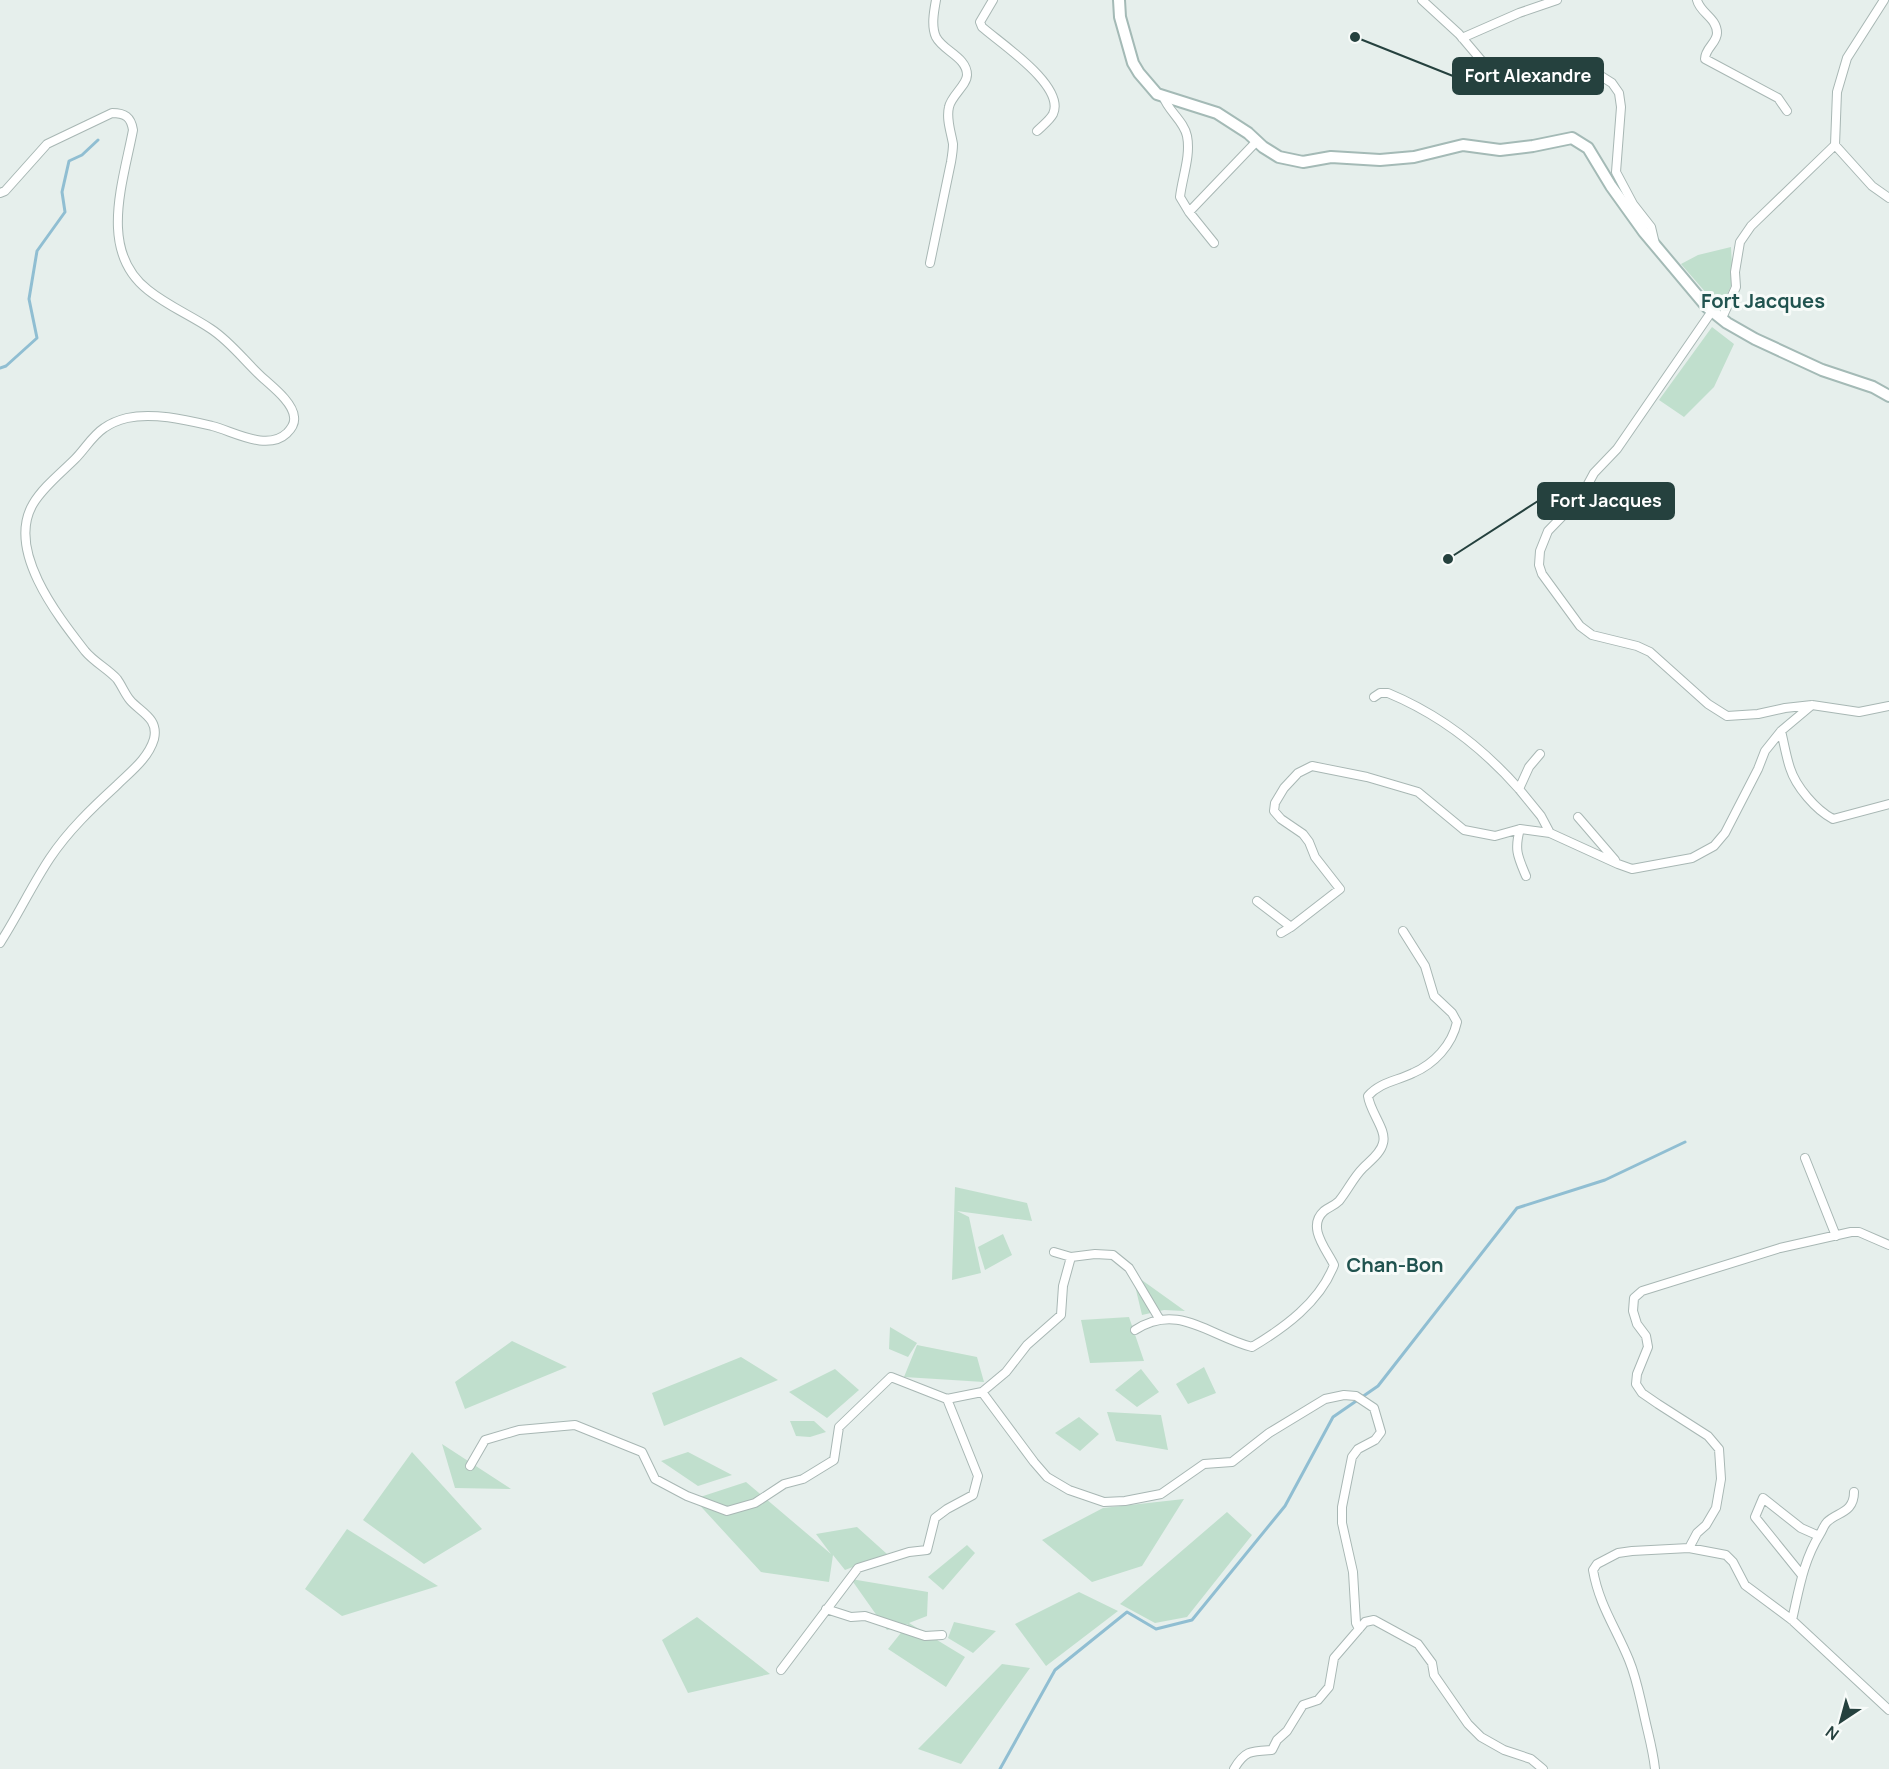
<svg xmlns="http://www.w3.org/2000/svg" width="1889" height="1769" viewBox="0 0 1889 1769" font-family="Manrope,sans-serif">
  <style>
    .green { fill: #c0dfcd }
    .lines { fill: none; stroke-linecap: round; stroke-linejoin: round }
    .stream { stroke: #90bed2; stroke-width: 3 }
    .street-casing { stroke: #a8b7b4; stroke-width: 10 }
    .secondary-casing { stroke: #a4bab6; stroke-width: 14 }
    .street { stroke: #fff; stroke-width: 8 }
    .secondary { stroke: #fff; stroke-width: 10 }
    .labels { text-anchor: middle; dominant-baseline: central; stroke-width: 6; stroke-linejoin: round; paint-order: stroke }
    .quarter-label { font-size: 20px; font-weight: bold; fill: #20534f; stroke: #f7fbf9 }
    .leader { fill: none; stroke: #25413e; stroke-width: 2 }
    .callout-dot { fill: #25413e; stroke: #f7fbf9; stroke-width: 2 }
    .callout { fill: #25413e; stroke: #25413e; stroke-width: 2 }
    .callout-label { font-size: 18px; text-anchor: middle; font-weight: bold; fill: #fff }
  </style>
  <rect width="100%" height="100%" fill="#e6efec"/>
  <path class="green" d="M1731 247 1733 282 1720 309 1681 264 1698 255Z
    M1712 327 1734 344 1714 387 1684 417 1659 400Z
    M955 1187 1027 1203 1032 1221 957 1211 969 1217 981 1273 952 1280Z
    M1003 1234 1012 1255 985 1270 978 1247Z
    M1132 1273 1185 1311 1164 1310 1142 1315Z
    M1129 1317 1144 1361 1090 1363 1081 1320Z
    M890 1327 917 1343 908 1357 889 1349Z
    M512 1341 567 1367 465 1409 455 1382Z
    M917 1345 977 1357 984 1382 904 1377Z
    M741 1357 778 1380 664 1426 652 1393Z
    M1204 1367 1216 1393 1188 1404 1176 1384Z
    M835 1369 859 1390 827 1418 789 1392Z
    M1141 1369 1159 1392 1137 1407 1115 1390Z
    M1107 1412 1161 1415 1168 1450 1116 1441Z
    M1079 1417 1099 1434 1080 1451 1055 1433Z
    M790 1421H814L826 1432 810 1437 796 1436Z
    M442 1444 511 1489 455 1488Z
    M412 1452 482 1529 424 1564 363 1520Z
    M688 1452 732 1475 698 1486 661 1461Z
    M746 1482 831 1554 816 1534 857 1527 887 1554 845 1570 833 1555 829 1582 761 1572 694 1499Z
    M1184 1499 1142 1566 1092 1582 1042 1540 1103 1508Z
    M1227 1512 1252 1535 1187 1617 1155 1623 1120 1604Z
    M347 1529 438 1586 342 1616 305 1589Z
    M967 1545 975 1553 943 1590 928 1577Z
    M851 1579 928 1592 927 1616 909 1623 965 1657 946 1687 888 1649 908 1624 887 1630Z
    M1079 1592 1118 1611 1046 1666 1015 1624Z
    M697 1617 770 1674 688 1693 662 1640Z
    M954 1622 996 1631 973 1653 948 1638Z
    M1002 1664 1030 1668 961 1764 918 1749Z"/>
  <g class="lines">
    <path class="stream" d="M0 368 6 366 37 338 29 299 37 251 65 212 62 192 69 161 82 155 98 140
      M1000 1769 1055 1670 1127 1612 1156 1629 1192 1620 1285 1506 1333 1417 1378 1386 1517 1208 1605 1180 1685 1142"/>
    <defs>
      <path id="street" d="M993 0 980 22 982 27C1000 43 1066 86 1053 114 1050 120 1042 126 1037 131
        M1422 0 1459 34 1481 60 1515 86H1534L1573 74 1593 71 1612 83 1619 93 1621 107 1616 172 1633 204 1651 227 1655 244
        M1697 0C1700 13 1717 18 1717 33 1717 43 1705 48 1705 59L1778 98 1787 111
        M1462 38 1519 13 1557 0
        M1163 96C1168 111 1184 121 1187 136 1191 156 1182 178 1180 197L1189 212 1214 243
        M1835 145 1872 186 1889 198
        M0 193 5 191 47 144 112 113C125 113 131 117 133 130 123 183 98 251 148 290 168 306 190 315 211 329 231 342 246 363 264 379 274 388 293 403 294 417 295 423 291 429 287 433 267 452 233 431 212 426 186 420 153 412 127 418 119 420 111 423 104 428 92 436 85 449 75 459 61 473 43 487 33 504 6 550 57 615 85 651 94 662 108 669 117 679 122 686 125 694 130 700 140 712 159 718 154 739 148 759 130 772 116 786 92 808 68 831 50 858 32 885 18 915 0 943
        M1189 212 1257 141
        M930 263 951 162C952 156 953 150 953 144 951 132 946 119 949 107 951 96 967 85 967 75 967 57 943 51 936 37 931 26 934 11 936 0
        M1712 311 1617 449 1594 473 1581 497 1548 531 1540 551 1539 565 1542 574 1580 626 1592 635 1637 646 1650 652 1708 704 1727 716 1758 714 1785 708 1812 705 1859 712 1889 706
        M1722 318 1736 287 1735 272 1740 242 1751 226 1835 145 1837 92 1847 58 1884 0
        M1374 697 1380 693H1388C1441 715 1482 747 1519 789
        M1781 731C1784 743 1786 756 1790 768 1796 787 1816 810 1833 819L1889 804
        M1540 754 1529 767 1519 789 1541 816 1550 833
        M1578 817 1615 860
        M1520 829C1514 850 1518 857 1526 876
        M1257 901 1291 927 1340 889 1315 857 1309 842 1303 834 1281 819 1274 811 1275 803 1284 788 1298 773 1312 766 1367 777 1418 792 1464 830 1495 836 1520 829 1550 833 1618 864 1632 869 1692 858 1714 846 1725 833 1758 769 1765 751 1781 731 1812 705
        M1281 933 1291 927
        M1805 1158 1836 1236
        M1054 1252 1071 1257 1095 1254 1113 1255 1129 1268 1160 1320
        M1071 1257 1063 1286 1061 1315 1027 1345 1006 1372 982 1392 1034 1462 1047 1477 1069 1490 1104 1502 1125 1501 1161 1494 1204 1464 1232 1462 1269 1433 1325 1399 1344 1395 1356 1396 1374 1408 1381 1432 1375 1440 1358 1449 1352 1457 1342 1507V1523L1353 1572 1356 1623 1359 1629
        M1135 1330C1178 1302 1209 1336 1252 1347 1284 1328 1320 1302 1334 1265 1327 1250 1306 1227 1324 1211 1329 1207 1334 1206 1339 1201 1348 1190 1353 1178 1363 1168 1370 1161 1381 1153 1383 1143 1387 1130 1370 1112 1368 1096 1380 1082 1397 1081 1413 1073 1434 1064 1452 1045 1457 1022L1452 1013 1434 996 1425 966 1403 931
        M470 1466 485 1440 519 1430 575 1425 642 1452 655 1479 687 1496 727 1511 755 1503 784 1484 803 1479 834 1460 839 1427 891 1377 947 1399 982 1392
        M1689 1548 1697 1533 1706 1525 1716 1508 1721 1479 1719 1449 1708 1436 1658 1404 1642 1393 1636 1384 1637 1374 1648 1347 1646 1336 1637 1324 1633 1311 1634 1298 1642 1291 1780 1248 1851 1232H1859L1889 1245
        M1801 1574 1755 1517 1763 1498 1801 1528 1819 1536
        M826 1609 851 1617 865 1616 925 1636 942 1635
        M1792 1620C1799 1590 1803 1561 1820 1534 1822 1531 1824 1525 1827 1522 1837 1512 1854 1513 1854 1492
        M781 1670 858 1568 909 1552 927 1550 935 1518 947 1509 973 1495 978 1476 947 1399
        M1234 1769C1245 1750 1252 1751 1272 1750L1277 1740 1287 1731 1303 1705 1318 1700 1329 1687 1334 1658 1365 1622 1374 1620 1418 1644 1432 1663 1434 1675 1468 1724 1481 1737 1504 1750 1531 1759 1543 1769
        M1655 1769C1653 1749 1647 1730 1643 1710 1639 1693 1636 1677 1629 1660 1616 1628 1599 1605 1593 1570L1597 1564 1618 1553 1632 1551 1689 1548 1726 1555 1733 1562 1745 1585 1792 1620 1889 1710"/>
      <path id="secondary" d="M1119 0 1120 17 1133 63 1139 73 1157 94 1217 113 1248 133 1263 147 1279 157 1303 162 1331 157 1380 160 1414 157 1463 145 1500 150 1533 146 1572 138 1588 148 1611 186 1644 232 1707 307 1727 323 1755 339 1822 370 1873 387 1889 396"/>
    </defs>
    <use href="#street" class="street-casing"/>
    <use href="#secondary" class="secondary-casing"/>
    <use href="#street" class="street"/>
    <use href="#secondary" class="secondary"/>
  </g>
  <g class="labels">
    <g class="quarter-label">
      <text x="1763" y="300">Fort Jacques</text>
      <text x="1395" y="1264">Chan-Bon</text>
    </g>
  </g>
  <path class="leader" d="M1355 37L1453 76M1448 559L1538 501"/>
  <g class="callout-dot">
    <circle cx="1355" cy="37" r="6"/>
    <circle cx="1448" cy="559" r="6"/>
  </g>
  <g class="callout">
    <rect x="1453" y="58" width="150" height="36" rx="6"/>
    <rect x="1538" y="483" width="136" height="36" rx="6"/>
  </g>
  <g class="callout-label">
    <text x="1528" y="82">Fort Alexandre</text>
    <text x="1606" y="507">Fort Jacques</text>
  </g>
  <g transform="translate(1841 1721) rotate(216)" stroke="#f7fbf9" stroke-width="4.5" paint-order="stroke">
  <path d="M0-4.5L10 22L0 15L-10 22Z" fill="#25413e"/>
  <text y="-9" font-size="16" font-weight="bold" text-anchor="middle" fill="#25413e">N</text>
  </g>
</svg>
